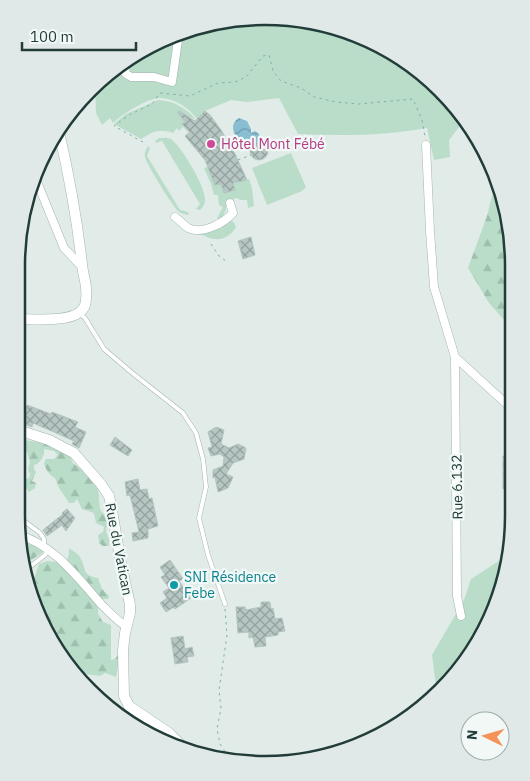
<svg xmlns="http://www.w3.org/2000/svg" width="530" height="781" viewBox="0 0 530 781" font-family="'IBM Plex Sans',sans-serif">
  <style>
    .grass { fill: #b9ddc8 }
    .forest { fill: url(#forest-firs) }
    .water { fill: url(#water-waves) }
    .building { fill: url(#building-cross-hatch); stroke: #b3c5c0 }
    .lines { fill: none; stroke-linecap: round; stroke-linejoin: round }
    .service-casing { stroke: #a4b4b0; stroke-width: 5 }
    .minor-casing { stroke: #a4b4b0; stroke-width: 9 }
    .tertiary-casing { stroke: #a4b4b0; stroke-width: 11 }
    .path { stroke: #81b0a7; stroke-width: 1; stroke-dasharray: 2.5 4; stroke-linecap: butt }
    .service { stroke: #fff; stroke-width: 4 }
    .minor { stroke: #fff; stroke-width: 8 }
    .tertiary { stroke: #fff; stroke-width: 10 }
    .hotel-dot { fill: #d1479c; stroke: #f1f8f6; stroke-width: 2 }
    .culture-dot { fill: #0f9aa8; stroke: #f1f8f6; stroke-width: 2 }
    .labels { text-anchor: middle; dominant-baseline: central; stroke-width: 4.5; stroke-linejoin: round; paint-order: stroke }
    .hotel-label { font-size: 14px; fill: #b23c85; stroke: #f1f8f6; text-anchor: start }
    .street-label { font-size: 14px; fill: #213c39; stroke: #f1f8f6 }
    .culture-label { font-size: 14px; fill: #0d838f; stroke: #f1f8f6; text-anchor: start }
    .rim { fill: none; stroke: #213c39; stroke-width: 2.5 }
  </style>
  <defs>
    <pattern id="forest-firs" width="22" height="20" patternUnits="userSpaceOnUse" patternTransform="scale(1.25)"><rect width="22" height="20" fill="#b9ddc8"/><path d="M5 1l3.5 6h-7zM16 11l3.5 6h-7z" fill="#9fbfad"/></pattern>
    <pattern id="water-waves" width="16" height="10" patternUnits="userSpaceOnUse" patternTransform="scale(1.25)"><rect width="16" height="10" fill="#88bdd2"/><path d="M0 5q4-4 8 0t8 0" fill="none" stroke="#6f9bab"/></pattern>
    <pattern id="building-cross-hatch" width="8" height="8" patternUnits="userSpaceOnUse" patternTransform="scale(1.25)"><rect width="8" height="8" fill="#b6c6c2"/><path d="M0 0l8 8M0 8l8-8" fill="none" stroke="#94a29f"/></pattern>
  </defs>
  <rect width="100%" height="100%" fill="#e1ece8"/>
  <path class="grass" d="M265 16 360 35 441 89 463 122 449 140 450 157 434 160 427 128C384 136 342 136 298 134L279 98 247 102 231 100 205 111 197 119C189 108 176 99 161 98 149 97 121 115 113 123L110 118 102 125 96 113 95 85 170 35Z
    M158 100C174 101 187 108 196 120L190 117 182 125 190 132 189 133 183 127 179 131 177 128 173 133C160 128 152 132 141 139L114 124 126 114Z
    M159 138C163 138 167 137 171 139 181 146 206 187 205 200 205 204 203 207 200 210L196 209 200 204 162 141 156 143 155 141Z
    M148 146 150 148 147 156 180 210 188 212 189 215C185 214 181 214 178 211 172 205 147 165 145 157 144 153 146 150 148 146Z
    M291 153 306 187 302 191 267 205 252 168Z
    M208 167 218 184H223L225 193 234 190 233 184 249 179 252 188 254 206 248 208 247 200H241L236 198 226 202V210L221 220 217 218 223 207 219 205 218 195H214L211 184 204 168Z
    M229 221H233L236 227C227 242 213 242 199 233L210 232Z
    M505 557H509V564L488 626 440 693 436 685 432 655 464 600 471 579Z"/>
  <path class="forest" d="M496 180 514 265 513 330 489 303 468 268 487 216Z
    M17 439C34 442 44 441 59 451 62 453 67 454 70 456L73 463 82 470 98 489 100 509 108 520 106 531 109 539V546H103L99 543 98 535 103 532 104 527 96 523 94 513 82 509 77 499 74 503H69L59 488 55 478C50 476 45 469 44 463L46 459H54L58 455 54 451 44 449C45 455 41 463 34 465V469L36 472 32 481 36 483 35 488 29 492 25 487 19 485 20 478 23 477 25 479 29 478 30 474 28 470 30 462 27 452H17Z
    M20 539 40 548 43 551 42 553 30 561 25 554H22Z
    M69 548C73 551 79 554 81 559 87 571 82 575 98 578L102 589 109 596 108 599H101L94 590 92 591 91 598 98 603V614L103 622 111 625V660L115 659 118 655 119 661 116 677 105 673 100 676 84 674 81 679 58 654 29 596 27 581 35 576 39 564 47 561 66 563 69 554Z"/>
  <path class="water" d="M239 118 247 121 251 129V133L255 131 259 134 260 139 256 146 246 147C237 141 226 126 239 118Z"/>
  <path class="building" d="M179 111 195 121 205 111 210 115 221 130 235 154 247 180 233 183 235 190 224 193 221 184 215 185 205 160 185 136 190 132 182 124 185 122 178 113Z
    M250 151a9 9 0 1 1 18 0a9 9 0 1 1-18 0Z
    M251 237 255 255 243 259 238 241Z
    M27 405 51 414 52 412 78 422 75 427 86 432 79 448 72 444 74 441 54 432 33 423 32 427 21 423Z
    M216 427 224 430 221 444 229 448 238 444 246 448 244 459 233 463 226 474 233 477 228 488 218 492 215 477 213 478V470L223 466 224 457 220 454 211 456 208 448 212 447 208 432Z
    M115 437 132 450 128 456 110 445Z
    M503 456H511L510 489H503Z
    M138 479 140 490 147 489 149 499 152 498 158 526 148 529V538L133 541 132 533 139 532 130 495 127 496 125 482Z
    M67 509 75 518 66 531 62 525 47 536 43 530 63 514 62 513Z
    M170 560 183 579 179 581 191 598 175 609 174 607 166 612 160 603 167 598 163 592 169 588 161 577 165 575 160 567Z
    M261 602H270L271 609 273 608 275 619 282 618 285 631 278 632V635L265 637 266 646 255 647 253 637 249 638V632L238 633 236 607H245L246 610 261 607Z
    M183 636 185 649 192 647 194 656 187 657 188 662 175 664 171 638Z"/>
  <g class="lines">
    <defs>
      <path id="service" d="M79 313 85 318 104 349 131 372 183 413 196 433 203 459 206 487 199 518 208 555 225 604
        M16 515 40 533 44 539V547
        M23 558 31 566 45 555 48 550"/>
      <path id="minor" d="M126 64 125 73 131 77H154L172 82 179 33
        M426 145 430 231 434 287 455 357 457 596 461 616
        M35 177 64 248 82 267
        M175 217C179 220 184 225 188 228 202 235 224 223 233 213L230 203
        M455 357 511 408
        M19 535C54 545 78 578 101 604 109 612 117 621 127 627"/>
      <path id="tertiary" d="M19 319C34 319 68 322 80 312 84 309 86 304 86 299 88 287 83 276 82 264 77 220 69 175 59 132
        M18 430 49 440 74 453 101 484 109 496 112 510 120 558 130 605V613L125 633 123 650 124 696 129 706 169 733 186 750"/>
    </defs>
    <use href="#service" class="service-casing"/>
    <use href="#minor" class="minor-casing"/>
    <use href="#tertiary" class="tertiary-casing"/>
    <path class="path" d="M143 142 114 126 129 115 152 104 160 93 190 96 218 83 235 82 246 77 263 56 269 55 273 71 281 81 301 88 314 97 336 102 359 104 413 99 422 120 425 137
      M238 160 251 155
      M211 244 219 256 226 261
      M225 609 227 635 219 690 221 708 217 729 220 744 228 756V759"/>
    <use href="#service" class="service"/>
    <use href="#minor" class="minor"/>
    <use href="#tertiary" class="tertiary"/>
  </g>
  <circle class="hotel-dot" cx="211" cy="144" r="5"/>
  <circle class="culture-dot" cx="174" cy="585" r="5"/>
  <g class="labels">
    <g class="hotel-label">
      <text x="221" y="144">Hôtel Mont Fébé</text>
    </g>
    <g class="street-label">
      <text transform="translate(457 487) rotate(-91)">Rue 6.132</text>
      <text transform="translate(119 549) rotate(79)">Rue du Vatican</text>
    </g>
    <g class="culture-label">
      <text x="184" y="577">SNI Résidence<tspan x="184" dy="16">Febe</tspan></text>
    </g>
  </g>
  <path d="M0 0H530V781H0ZM265 25H265A240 240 0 0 1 505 265V516A240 240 0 0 1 265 756H265A240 240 0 0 1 25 516V265A240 240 0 0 1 265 25Z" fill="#e0e9e7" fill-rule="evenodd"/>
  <path class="rim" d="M265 25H265A240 240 0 0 1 505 265V516A240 240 0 0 1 265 756H265A240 240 0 0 1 25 516V265A240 240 0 0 1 265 25Z"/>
  <g transform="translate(485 736) rotate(275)"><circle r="24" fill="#f1f8f6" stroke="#9eadaa"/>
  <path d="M0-4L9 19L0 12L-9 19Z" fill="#f49257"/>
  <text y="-8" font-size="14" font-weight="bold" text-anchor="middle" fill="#213c39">N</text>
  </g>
  <path d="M22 42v8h114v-8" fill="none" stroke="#213c39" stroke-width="2.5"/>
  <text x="30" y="42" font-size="15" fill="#213c39" stroke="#f1f8f6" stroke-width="4" paint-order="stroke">100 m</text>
</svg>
